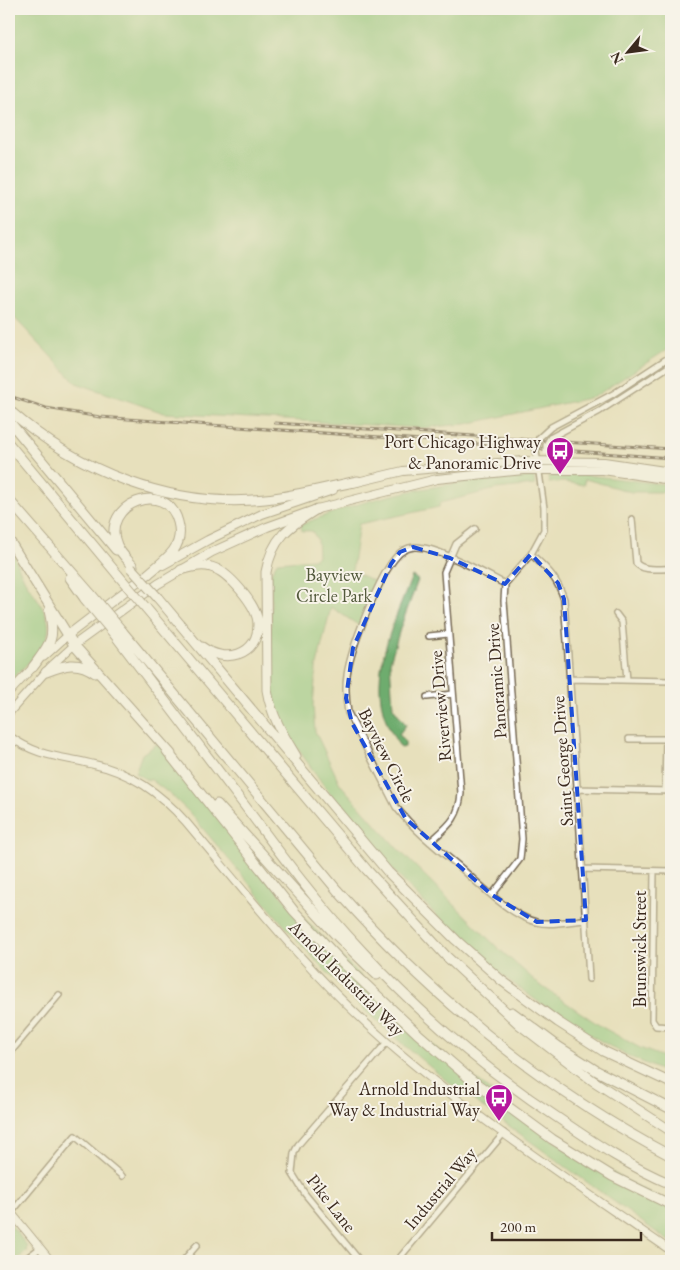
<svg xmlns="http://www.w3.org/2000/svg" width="680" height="1270" viewBox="0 0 680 1270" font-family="'EB Garamond',serif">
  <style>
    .green { fill: #88c880; stroke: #62794f }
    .forest { fill: #6eac6e; stroke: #546b46 }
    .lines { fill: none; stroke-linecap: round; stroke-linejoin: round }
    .street-casing { stroke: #776a55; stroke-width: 8 }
    .secondary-casing { stroke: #776a55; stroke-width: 9 }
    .primary-casing { stroke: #776a55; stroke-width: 10 }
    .highway-casing { stroke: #776a55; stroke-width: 11 }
    .street { stroke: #fff; stroke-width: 5 }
    .secondary { stroke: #fff; stroke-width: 7 }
    .primary { stroke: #fff; stroke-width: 8 }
    .highway { stroke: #fff; stroke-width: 9 }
    .rail-casing { stroke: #3b2a1e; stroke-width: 3 }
    .rail { stroke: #f7f3e8; stroke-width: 1; stroke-dasharray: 4; stroke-linecap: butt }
    .street-bridge-casing { stroke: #776a55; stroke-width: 8; stroke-linecap: butt }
    .highway-bridge-casing { stroke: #776a55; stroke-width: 11; stroke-linecap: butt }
    .street-bridge { stroke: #fff; stroke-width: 5 }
    .highway-bridge { stroke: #fff; stroke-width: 9 }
    .marked { fill: none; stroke: #1d4ed8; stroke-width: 4; stroke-dasharray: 10 6; stroke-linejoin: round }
    .labels { text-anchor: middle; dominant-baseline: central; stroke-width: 4; stroke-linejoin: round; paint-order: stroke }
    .poi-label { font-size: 18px; fill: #3b2a1e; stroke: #f7f3e8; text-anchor: end }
    .park-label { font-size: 18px; fill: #52593b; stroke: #f7f3e8 }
    .street-label { font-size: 18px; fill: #3b2a1e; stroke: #f7f3e8 }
  </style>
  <rect width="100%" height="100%" fill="#f7f3e8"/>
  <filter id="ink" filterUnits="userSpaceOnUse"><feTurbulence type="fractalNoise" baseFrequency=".02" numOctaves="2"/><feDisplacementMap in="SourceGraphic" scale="10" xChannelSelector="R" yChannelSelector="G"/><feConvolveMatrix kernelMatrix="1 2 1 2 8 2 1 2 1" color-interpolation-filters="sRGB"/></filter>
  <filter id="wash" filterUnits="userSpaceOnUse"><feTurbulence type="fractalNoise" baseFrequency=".0096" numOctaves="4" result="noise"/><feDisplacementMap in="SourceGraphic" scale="20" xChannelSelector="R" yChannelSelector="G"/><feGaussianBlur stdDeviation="1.12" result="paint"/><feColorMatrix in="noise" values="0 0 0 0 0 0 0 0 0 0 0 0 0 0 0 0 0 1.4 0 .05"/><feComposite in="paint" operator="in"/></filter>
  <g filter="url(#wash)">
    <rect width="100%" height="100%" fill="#e7e0bc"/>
    <path class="green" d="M9 9H671V347L594 397 466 424 421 428 164 413 76 383 9 312Z
      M586 475 671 485V492H631L585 479 584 485 563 482 549 483 548 476Z
      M534 477 535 485 496 489 440 503 439 507 359 524 352 571 380 584 361 627 331 607 316 669 313 706 315 731 340 784 396 847 498 948 540 985 602 1027 640 1048 671 1060V1075L620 1052 559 1017 507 979 453 933 389 866 335 801 285 731 275 706 271 681V573L277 562 313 559 318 556 317 539 312 531H302L301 525C313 519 325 516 337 511 400 489 467 480 534 477Z
      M9 546C16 557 19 570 25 581 33 593 46 608 48 622 53 647 23 666 9 682Z
      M160 742 282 896 417 1033 552 1139 671 1205 670 1242 448 1082 392 1035 350 997 293 936 189 812 171 795 150 779 149 781 135 773 142 754Z
      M9 1222 27 1246 26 1252 15 1261H9Z"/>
    <path class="forest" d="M412 576 418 580 400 629 390 662 393 707 406 725 399 734 405 742V747L401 748C359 689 389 636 412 576Z"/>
  </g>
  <g filter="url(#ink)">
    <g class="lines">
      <defs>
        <path id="street" d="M539 438 551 427 613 394 671 356
          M550 438 600 411 671 365
          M632 519 636 563C644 572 660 568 671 569
          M531 554C548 570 556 576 564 599 573 725 582 852 589 979
          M505 584C485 574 435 545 414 547 407 548 401 551 397 556 379 575 351 648 347 675 345 687 346 700 348 713L396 807C414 830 438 849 461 868 480 885 511 916 536 922 551 926 570 921 586 920
          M616 614 622 622 627 680
          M429 636 448 634
          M570 679 671 681
          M427 697 453 694
          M629 739H671
          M576 789 671 791
          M665 791 666 739
          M430 842C448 826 459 819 461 793L444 572 456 544 475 529
          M583 869 671 871
          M654 871 652 1020 656 1026 671 1027
          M492 895 520 859 522 839 504 601 505 584 531 554 544 530V508L536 451
          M9 1054 59 995
          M11 1213 75 1136 122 1176
          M23 1261 40 1248
          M183 1261 197 1245
          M360 1261 305 1194 292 1173 294 1153 298 1145 387 1042
          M397 1261 504 1133"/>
        <path id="secondary" d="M44 657 68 635
          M9 693 36 664
          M9 713 50 667 74 645
          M9 736C38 757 59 756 92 764 131 772 160 793 186 822 250 898 312 977 387 1042 476 1119 575 1184 671 1251
          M9 1210 51 1261"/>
        <path id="primary" d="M353 483 403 471 523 461 604 462 671 472
          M163 565 208 540 262 514 333 490
          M68 635 145 576
          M74 645 158 584 212 552 267 527 317 509 437 479 524 470H603L671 480"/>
        <path id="highway" d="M9 410C78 471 171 509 265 499 296 496 328 487 358 481
          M9 421 116 550
          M9 444 118 575
          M9 500 91 594
          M9 540 74 645 171 754
          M133 566C128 560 120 553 117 545 99 504 167 478 178 522 181 533 179 543 173 551 166 560 156 567 147 575
          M181 570C191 567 201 564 211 567 228 571 258 606 258 624 258 656 225 664 202 647
          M70 578 85 599
          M158 598 388 872 456 940 501 980 558 1022 603 1051 671 1083
          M146 608 367 870 446 956 520 1025 592 1080 671 1131
          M122 631 337 890C432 998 544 1089 671 1156
          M115 635C158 692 202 749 245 806 282 856 319 906 362 951 421 1015 488 1072 561 1120 596 1144 632 1168 671 1184
          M33 667C50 644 56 639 49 611
          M46 672C64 665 78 660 95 673
          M167 751 294 911 341 961 417 1033 469 1078 552 1139 612 1176 671 1205
          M296 756C283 735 271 715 267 690L266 572C272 538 289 526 317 509
          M217 804 334 933 377 975
          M512 1012 559 1047 597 1071 671 1109"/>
      </defs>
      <use href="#street" class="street-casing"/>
      <use href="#secondary" class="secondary-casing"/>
      <use href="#primary" class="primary-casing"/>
      <use href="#highway" class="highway-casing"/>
      <use href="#street" class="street"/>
      <use href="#secondary" class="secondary"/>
      <use href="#primary" class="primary"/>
      <use href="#highway" class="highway"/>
      <defs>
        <path id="rail" d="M9 396 46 408 100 417 671 458
          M275 423 671 449"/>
      </defs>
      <use href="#rail" class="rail-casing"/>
      <use href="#rail" class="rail"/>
      <defs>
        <path id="street-bridge" d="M536 451 539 438
          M546 452V445L550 438"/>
        <path id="highway-bridge" d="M131 568 158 598
          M118 575 146 608
          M91 594 122 631
          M85 599 115 635"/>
      </defs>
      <use href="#street-bridge" class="street-bridge-casing"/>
      <use href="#highway-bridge" class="highway-bridge-casing"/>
      <use href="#street-bridge" class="street-bridge"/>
      <use href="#highway-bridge" class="highway-bridge"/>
    </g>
  </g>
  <path d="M0 0H680V1270H0ZM413 547 450 558 505 584 531 554 558 583 564 599 586 920 537 922 492 895 406 819 352 723 346 698 353 648 391 564 400 552Z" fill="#e7e0bc" fill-opacity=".55" fill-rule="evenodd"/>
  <path class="marked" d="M413 547 450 558 505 584 531 554 558 583 564 599 586 920 537 922 492 895 406 819 352 723 346 698 353 648 391 564 400 552Z"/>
  <defs>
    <symbol id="bus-pin" viewBox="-11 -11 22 30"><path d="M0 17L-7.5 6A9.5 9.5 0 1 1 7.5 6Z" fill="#b5179e" stroke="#f7f3e8"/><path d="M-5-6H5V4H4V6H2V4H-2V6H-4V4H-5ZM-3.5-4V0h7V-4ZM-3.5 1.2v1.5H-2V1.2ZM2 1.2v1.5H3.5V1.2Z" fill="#fff"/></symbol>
  </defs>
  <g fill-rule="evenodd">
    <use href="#bus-pin" x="544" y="435" width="32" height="43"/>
    <use href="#bus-pin" x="483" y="1082" width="32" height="43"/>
  </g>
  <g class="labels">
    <g class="poi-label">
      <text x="541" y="441">Port Chicago Highway<tspan x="541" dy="21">&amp; Panoramic Drive</tspan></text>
      <text x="480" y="1088">Arnold Industrial<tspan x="480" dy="21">Way &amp; Industrial Way</tspan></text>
    </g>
    <g class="park-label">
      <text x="334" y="574">Bayview<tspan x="334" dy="21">Circle Park</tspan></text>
    </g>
    <g class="street-label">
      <text transform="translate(496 681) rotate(-94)">Panoramic Drive</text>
      <text transform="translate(440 706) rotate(-95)">Riverview Drive</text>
      <text transform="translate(387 755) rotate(63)">Bayview Circle</text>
      <text transform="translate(562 761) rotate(-94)">Saint George Drive</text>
      <text transform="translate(639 949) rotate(-90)">Brunswick Street</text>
      <text transform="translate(347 978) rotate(45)">Arnold Industrial Way</text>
      <text transform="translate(440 1188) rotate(-50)">Industrial Way</text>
      <text transform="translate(332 1203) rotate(52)">Pike Lane</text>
    </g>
  </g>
  <rect width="680" height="1270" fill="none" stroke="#f7f3e8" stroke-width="30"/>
  <g transform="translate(628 52) rotate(241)" stroke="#f7f3e8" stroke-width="4" paint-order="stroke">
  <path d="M0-4L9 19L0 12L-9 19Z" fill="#3b2a1e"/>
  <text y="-8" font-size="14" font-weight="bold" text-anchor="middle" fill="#3b2a1e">N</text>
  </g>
  <path d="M492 1232v8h149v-8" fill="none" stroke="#3b2a1e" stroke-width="2.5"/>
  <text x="500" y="1232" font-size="15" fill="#3b2a1e" stroke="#f7f3e8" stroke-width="4" paint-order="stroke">200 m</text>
</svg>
